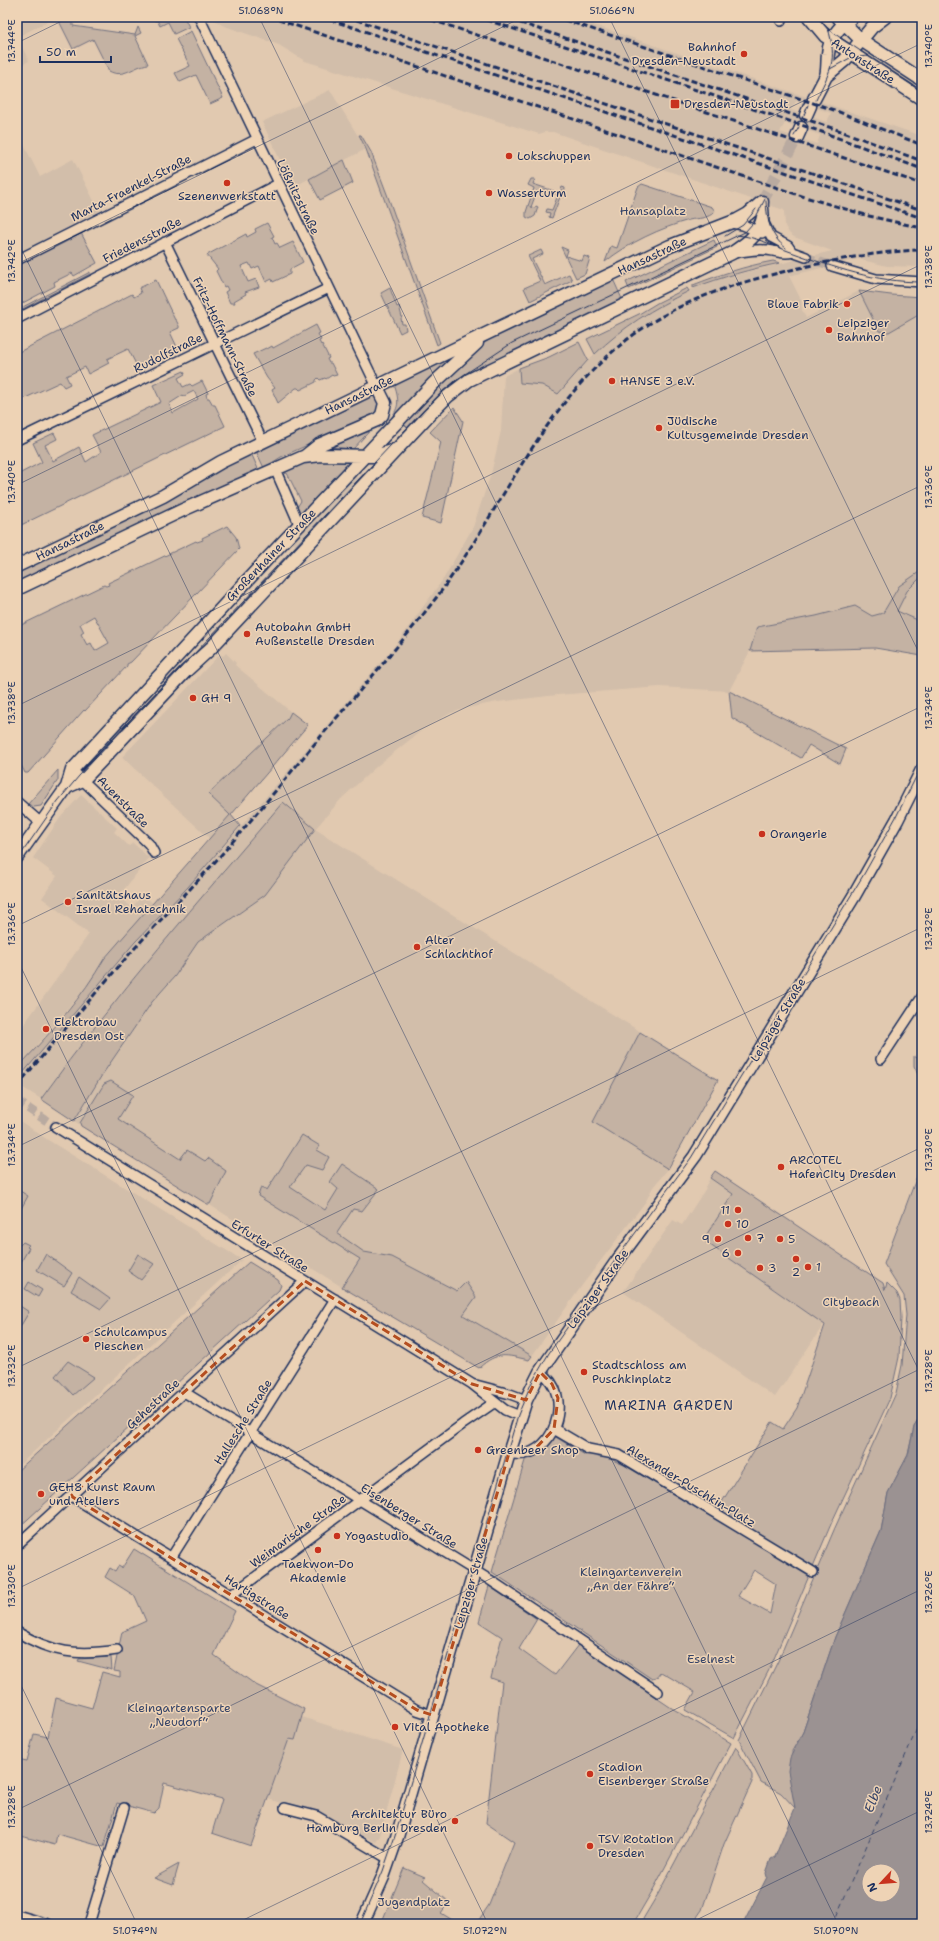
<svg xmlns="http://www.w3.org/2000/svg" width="939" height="1941" viewBox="0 0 939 1941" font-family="'Shantell Sans',sans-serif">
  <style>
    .built { fill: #d2beaa; fill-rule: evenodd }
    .green { fill: #c4b2a3; stroke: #707080; fill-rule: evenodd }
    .water { fill: #9b9292; stroke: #686a7d; fill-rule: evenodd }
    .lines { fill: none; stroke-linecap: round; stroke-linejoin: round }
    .ferry { stroke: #354368; stroke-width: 1; stroke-dasharray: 5 4; stroke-linecap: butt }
    .minor-tunnel { stroke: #b9aaa0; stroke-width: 9; stroke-dasharray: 9 4.5; stroke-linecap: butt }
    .major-tunnel { stroke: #b9aaa0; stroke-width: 12; stroke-dasharray: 12 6; stroke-linecap: butt }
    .minor-casing { stroke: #1b2f5e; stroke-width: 12 }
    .major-casing { stroke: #1b2f5e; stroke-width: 15 }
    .minor { stroke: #eed3b5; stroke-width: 9 }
    .major { stroke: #eed3b5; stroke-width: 12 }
    .tram { stroke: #1b2f5e; stroke-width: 1 }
    .rail { stroke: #1b2f5e; stroke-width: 3; stroke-dasharray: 6 3; stroke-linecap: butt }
    .marked { fill: none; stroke: #b54e20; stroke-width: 3; stroke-dasharray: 8 5; stroke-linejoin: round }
    .ticks { fill: none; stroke: #1b2f5e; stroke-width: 1; stroke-opacity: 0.45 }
    .poi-dot { fill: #c8321e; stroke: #eed3b5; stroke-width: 1.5 }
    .labels { text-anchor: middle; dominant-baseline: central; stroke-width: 3; stroke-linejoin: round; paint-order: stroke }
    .poi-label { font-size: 12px; fill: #1b2f5e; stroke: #eed3b5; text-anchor: start }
    .street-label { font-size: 12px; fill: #1b2f5e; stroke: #eed3b5 }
    .park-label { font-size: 12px; fill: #344368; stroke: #eed3b5 }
    .neighbourhood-label { font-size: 13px; letter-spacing: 1px; fill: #1b2f5e; stroke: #eed3b5 }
    .water-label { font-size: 13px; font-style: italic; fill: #354368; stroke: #eed3b5 }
    .neatline { fill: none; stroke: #1b2f5e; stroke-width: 1.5 }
    .ticks-label { font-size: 10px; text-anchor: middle; fill: #1b2f5e }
  </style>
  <rect width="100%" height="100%" fill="#e1c9b0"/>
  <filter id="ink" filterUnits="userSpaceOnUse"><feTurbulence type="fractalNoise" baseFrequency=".025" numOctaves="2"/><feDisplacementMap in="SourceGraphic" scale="8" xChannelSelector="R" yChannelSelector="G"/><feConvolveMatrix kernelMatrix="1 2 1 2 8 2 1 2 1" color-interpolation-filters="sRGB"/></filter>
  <g filter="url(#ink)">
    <path class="built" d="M17 17H57L17 37 29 61 17 67Z
      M211 17H596L595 22 592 21 594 25 922 136V267L887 266 858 259 789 276 801 300 802 310 806 318 859 291 879 331 922 313V656L875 648 750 651 729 691 660 687 557 695 497 702 467 708 451 713 422 730 377 766 341 799 315 829 718 1080 668 1169 653 1187 646 1201 583 1284 529 1360 508 1355H497L486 1361 478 1368 342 1287 74 1121 102 1075 152 1002 175 976 198 942 265 895 283 803 120 994 83 1041 41 1099 17 1084V1080L135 942 218 853 397 643 444 578 473 527 491 474 501 431 504 376 519 368 520 383 542 385 558 394 585 363 611 338 665 302 693 288 722 278 832 251 794 237 789 233 785 226 784 210 553 132H545L539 134 305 61 279 45 222 25ZM796 101 831 113 827 122 791 110ZM785 123 820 135 817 144 780 132Z
      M330 90 366 149 293 187 262 122Z
      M23 143 40 177 73 159 99 211 17 254V146Z
      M353 476 363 479 298 548 291 541Z
      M226 653 236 663 235 665 291 712 288 718 208 794 231 815 210 839 122 757 220 654 223 656Z
      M81 795 117 828 114 832 129 846 133 843 149 858 118 897 132 907 143 895 154 904 104 959 93 979 23 1062 17 1059V1034L89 934 42 898 57 876 33 858 60 818Z
      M17 1119 48 1140 242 1260 17 1467V1216L28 1196 17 1189Z
      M710 1178 733 1194 703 1240 824 1324 775 1397 623 1292 673 1220 682 1225 706 1188 705 1187Z
      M302 1717 403 1750 380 1836 376 1842 317 1813 268 1799 289 1739 295 1740Z"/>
    <path class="green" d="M57 17H73V26L135 35 138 27 141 33 135 36 148 64C134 66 123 79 109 71L93 39 73 49Z
      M155 17H184L189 27 174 34 168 22 160 26 157 20 155 21Z
      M191 31 223 98 210 104 196 75 180 82 175 73 190 66 176 39Z
      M359 135H361L371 152 387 194 440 343 437 345 366 149Z
      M344 160 353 183 320 200 309 179Z
      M531 179H535L533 184 560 193 562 187 565 188 564 197H560L552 218 549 217 550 213 546 212 547 209 552 210 558 195 543 190 541 195 537 191 531 207 535 208 536 206 538 207 535 216 530 219 526 217V212L534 188 528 185Z
      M642 184 712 207 715 211C709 219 698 218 689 220 661 228 628 243 605 262L611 246 617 248 638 187Z
      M267 223 274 236 272 237 275 244 277 243 280 248 293 242 303 262 290 269V274L273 282 272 279 266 282 259 266 252 269 249 263 241 266 248 282 256 279 259 287 245 292 246 294 234 301 235 303H230L225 292 228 290 226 286 224 287 216 271 218 269 207 255 246 234 247 237 256 232 255 229Z
      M81 233 97 263 74 276 72 273 54 282 55 286 17 306V266Z
      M714 240 717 247 629 289 626 282Z
      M561 247 568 250 566 256 582 261 584 256 590 258 585 274 576 278Z
      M541 250 543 254 532 259 545 285 569 274 572 280 530 301 524 288 540 281 528 256Z
      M773 261 780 263C751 269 722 277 693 288V285C719 275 745 266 773 261Z
      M90 272V274L17 312V310Z
      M613 279 622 299 495 361 409 429 403 423 478 347 502 332Z
      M156 280 175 320H176L179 326V328L170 332 178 349 138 368 128 349 107 359 109 363 88 374 85 367 66 376 70 384 64 387 60 382 21 400 17 392V353L132 294 134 297 141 293 139 288Z
      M390 288 397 307 399 306 402 317 401 318 402 324H405L406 330 400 333 381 293Z
      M687 288 689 291C652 309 623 327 595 354L587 339 639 314 657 303Z
      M859 291 891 295 922 297V313L889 332 879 331Z
      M316 325 320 333 318 334 321 340 319 341 321 345 322 344 329 358 327 359 329 363H331L337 375 333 376 332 375 326 379 325 378 320 380 318 378 316 380V382L300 390 298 388H296L278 403 272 390 275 388 267 378 253 354 266 348 267 349 272 346 273 348Z
      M579 342 588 360 558 394 542 385 520 383 519 368 549 357Z
      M449 358 450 360 388 427 386 425C398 409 401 405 394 384Z
      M184 371 185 374 178 378 183 387 190 384 192 386 202 381 208 393 206 394 207 398H209L213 405H215L225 426 17 527V498L21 496 17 488V475L42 462 33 443 54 433 57 439 45 445 53 461 79 447 86 462 101 452 92 435 161 402 153 385ZM194 391 198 399 173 413 169 404 183 395 184 396Z
      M369 396H375L380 403 378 413 281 457 264 468 256 451Z
      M454 407 463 421 441 523 422 518 441 442 430 432Z
      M376 424 353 449 328 447Z
      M251 453 259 471 159 514 17 583V571L182 491Z
      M321 460 352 462 301 515 297 507 301 501 287 473 282 475 280 473 302 464Z
      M227 526 236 537 239 549 131 662 127 664V666L85 711 84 710 28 773H25L17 757V627L104 585 106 586 109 585 108 583 196 541 197 542 203 540 202 538ZM94 616 109 643 95 651 91 643 87 645 81 634 84 632 80 624Z
      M922 570V576L907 591 897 611 922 622V656L875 648 750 651 757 627 816 616 855 606 872 616 883 613 899 586Z
      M729 691 846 749 840 764 809 745 801 758 732 718Z
      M291 712 308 725 231 815 240 826 188 887 135 942 17 1080V1059L23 1062C53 1030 83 996 104 959L230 815 208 794 288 718Z
      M58 770V780L41 806 34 807 28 804Z
      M283 802 315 829 265 895 198 942 175 976 152 1002 102 1075 74 1121 41 1099C115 995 200 900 283 802Z
      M640 1032 718 1080 668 1169 593 1122Z
      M914 1056 922 1061V1083L914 1066Z
      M111 1081 133 1095 118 1119 180 1159 187 1150 205 1161 208 1158 226 1171 210 1204H207L81 1126 80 1123 104 1084Z
      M302 1135 320 1146 317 1150 329 1157 322 1170 306 1165 290 1187 325 1210 338 1189 330 1182 342 1164 379 1189 362 1211 353 1209 337 1233 364 1252 392 1257 457 1291 466 1282 476 1297 463 1315 532 1356 529 1360C506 1355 497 1351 479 1368L342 1287 360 1259 258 1196 261 1187 267 1190Z
      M922 1163V1414L914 1427 908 1455 888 1493 881 1531 835 1637 803 1732 792 1751 795 1808 781 1793 761 1782 739 1740 778 1661 834 1530 896 1393 902 1365 906 1315 904 1296 884 1264Z
      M715 1171 883 1283 885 1290 887 1283 897 1293 900 1300 901 1318 899 1357 890 1398 831 1524 770 1668 734 1738 685 1710 695 1692 661 1672 656 1678 652 1679 492 1572 526 1457 554 1436 585 1455 599 1454 624 1465 786 1561 789 1554 729 1517 732 1512 720 1505 772 1422 783 1429 797 1408 825 1325 703 1240 733 1194 710 1178ZM754 1570 776 1584 770 1614 738 1596Z
      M17 1189 28 1196 17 1216Z
      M23 1242 29 1245 27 1247 29 1248 17 1269V1248Z
      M46 1254 72 1273 64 1286 37 1270Z
      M138 1254 154 1264 141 1280 128 1271Z
      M249 1262 278 1280 281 1285 279 1290 17 1529V1471Z
      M79 1277 110 1299 101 1309 71 1291Z
      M29 1282 42 1290 38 1297 25 1289Z
      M17 1304 29 1312 17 1332Z
      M68 1361 94 1377 73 1395 55 1376Z
      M134 1549 235 1611 214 1655 256 1685 304 1709 295 1740 289 1739 251 1846 212 1833 222 1799 164 1783 159 1808 154 1813 117 1803 104 1847 57 1834 55 1845 17 1835V1759L27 1761 34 1734 48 1737 56 1698 92 1708 102 1672 120 1677V1672L114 1671 122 1632 146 1621 135 1596 105 1577 110 1568 115 1571 118 1566 122 1568Z
      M489 1586 537 1619 519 1649 555 1675 578 1645 670 1707 731 1743 654 1888 633 1924H476L489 1905 514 1842 486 1823 502 1682 491 1678 502 1637 479 1622Z
      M111 1657 112 1670 78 1661 79 1659Z
      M736 1747 752 1775V1782L724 1844 702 1910 692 1924H640L658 1894Z
      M179 1864 173 1885 154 1878Z
      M404 1868 425 1877 423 1880 449 1902 441 1913 459 1924H381Z"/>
    <path class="water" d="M922 1414V1918L919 1924H743L767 1877 766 1873 771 1859 775 1857 795 1808 788 1771 790 1758 803 1732 835 1637 881 1531 888 1493 908 1455 914 1427ZM869 1871H893V1895H869Z"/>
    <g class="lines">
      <path class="ferry" d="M833 1924 922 1717"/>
      <path class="minor-tunnel" d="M806 257 832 266
        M17 1101 56 1127"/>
      <path class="major-tunnel" d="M762 202 797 137"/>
      <defs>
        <path id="minor" d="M199 17 377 387
          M781 21 782 17
          M763 221 771 237 788 246 792 252 806 257
          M731 223 743 225 762 233
          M165 242 263 442
          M734 253C747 251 760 248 773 251 780 252 785 255 792 252
          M17 260 257 139
          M832 266 876 279 922 282
          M17 319 278 184
          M17 440 329 288
          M275 469 300 526
          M72 770 149 844 154 853
          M17 802 41 823
          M881 1059 922 997
          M56 1127 472 1384 505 1410 520 1416
          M476 1385 510 1394 526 1400
          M184 1392 490 1580 658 1692
          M554 1429 588 1449 619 1455 813 1572
          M509 1453C553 1465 577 1394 540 1372
          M71 1496 417 1710 432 1715
          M17 1545 305 1281
          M171 1558 335 1299
          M231 1595 463 1424 495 1402
          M17 1632C52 1653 77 1656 117 1650
          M285 1808 316 1816 389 1859
          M17 1915 48 1924
          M89 1924 124 1808"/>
        <path id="major" d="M809 17 825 36 922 99
          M838 17 861 40 922 80
          M826 76C828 69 827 61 828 54 829 38 840 26 852 17
          M814 99 826 76 845 60 872 27 885 17
          M806 115 810 106
          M797 137 801 128
          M304 457 319 445 377 420 382 415 385 403 377 387
          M17 566 163 496 221 462 465 344 670 246 737 220 748 214 762 202
          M17 589 185 509 303 457 321 455 376 456 394 450
          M67 787 83 780 186 671 211 648 428 416 448 396 469 380 732 253C744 245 758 236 762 221 764 216 761 208 762 202
          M17 857 67 787 72 770 267 559 434 383 477 343
          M362 1924 383 1877 397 1837 509 1453 526 1400 540 1372 617 1261 695 1156 854 896 897 820 922 770"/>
      </defs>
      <use href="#minor" class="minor-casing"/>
      <use href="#major" class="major-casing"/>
      <use href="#minor" class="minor"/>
      <use href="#major" class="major"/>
      <path class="tram" d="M820 17 824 25 835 34 922 92
        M830 69 850 58 868 56
        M816 100C830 70 838 62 828 28
        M804 115 808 105
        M794 136 799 127
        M766 201C767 220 770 236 786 248
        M736 235C754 236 774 246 791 252 836 268 874 282 922 282
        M725 236 743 225 756 209
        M17 860 58 801 79 776 424 410 456 380 512 343 745 232 753 223 765 199
        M360 1924 383 1871 395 1836 518 1415 531 1384 549 1353 616 1259 691 1158 864 874 896 817 922 765"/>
      <path class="rail" d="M270 17 805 197 869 216 922 228
        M322 17 922 218
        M348 17 922 210
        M423 17 922 184
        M478 17 822 132 922 169
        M503 17 838 130 922 161
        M556 17 834 110 922 145
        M17 1086C56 1040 94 994 134 949 160 920 187 893 213 864 254 818 293 769 333 722 368 681 403 641 436 598 504 508 541 402 636 333 687 296 746 280 808 266 846 258 883 251 922 250"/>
    </g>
  </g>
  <path class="marked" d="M305 1281 472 1384 526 1400 540 1372 552 1384 558 1398 554 1429 533 1451 509 1453 432 1715 417 1710 71 1496Z"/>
  <path class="ticks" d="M259 17 922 1377M609 17 922 659M17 43 70 17M17 240 838 1924M17 264 523 17M17 485 922 43M17 706 922 264M17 926 922 485M17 959 488 1924M17 1147 922 706M17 1368 922 927M17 1589 922 1147M17 1677 137 1924M17 1810 922 1368M235 1924 922 1589M688 1924 922 1810"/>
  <g class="poi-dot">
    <circle cx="744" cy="54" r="4"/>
    <rect x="670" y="99" width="10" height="10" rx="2"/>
    <circle cx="509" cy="156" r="4"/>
    <circle cx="227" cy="183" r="4"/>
    <circle cx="489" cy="193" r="4"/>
    <circle cx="847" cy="304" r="4"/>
    <circle cx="829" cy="330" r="4"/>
    <circle cx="612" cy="381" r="4"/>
    <circle cx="659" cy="428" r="4"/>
    <circle cx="247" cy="634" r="4"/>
    <circle cx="193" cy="698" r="4"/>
    <circle cx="762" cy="834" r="4"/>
    <circle cx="68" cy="902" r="4"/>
    <circle cx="417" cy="947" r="4"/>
    <circle cx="46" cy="1029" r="4"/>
    <circle cx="781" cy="1167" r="4"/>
    <circle cx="738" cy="1210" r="4"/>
    <circle cx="728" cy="1224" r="4"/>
    <circle cx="748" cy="1238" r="4"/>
    <circle cx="718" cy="1239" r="4"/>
    <circle cx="780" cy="1239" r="4"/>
    <circle cx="738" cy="1253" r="4"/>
    <circle cx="796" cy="1259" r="4"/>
    <circle cx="808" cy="1267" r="4"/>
    <circle cx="760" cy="1268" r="4"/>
    <circle cx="86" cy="1339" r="4"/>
    <circle cx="584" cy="1372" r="4"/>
    <circle cx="478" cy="1450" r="4"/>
    <circle cx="41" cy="1494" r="4"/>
    <circle cx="337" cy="1536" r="4"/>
    <circle cx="318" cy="1550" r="4"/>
    <circle cx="395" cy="1727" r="4"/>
    <circle cx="590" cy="1774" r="4"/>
    <circle cx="455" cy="1821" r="4"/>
    <circle cx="590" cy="1846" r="4"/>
  </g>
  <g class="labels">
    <g class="poi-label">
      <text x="736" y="47" text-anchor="end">Bahnhof<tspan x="736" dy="14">Dresden-Neustadt</tspan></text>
      <text x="684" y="104">Dresden-Neustadt</text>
      <text x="517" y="156">Lokschuppen</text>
      <text x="497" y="193">Wasserturm</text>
      <text x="227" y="196" text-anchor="middle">Szenenwerkstatt</text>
      <text x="839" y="304" text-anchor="end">Blaue Fabrik</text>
      <text x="837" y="323">Leipziger<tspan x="837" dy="14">Bahnhof</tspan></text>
      <text x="620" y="381">HANSE 3 e.V.</text>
      <text x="667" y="421">Jüdische<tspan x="667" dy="14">Kultusgemeinde Dresden</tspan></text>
      <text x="255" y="627">Autobahn GmbH<tspan x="255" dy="14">Außenstelle Dresden</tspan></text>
      <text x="201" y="698">GH 9</text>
      <text x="770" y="834">Orangerie</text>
      <text x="76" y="895">Sanitätshaus<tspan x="76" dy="14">Israel Rehatechnik</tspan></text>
      <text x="425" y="940">Alter<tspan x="425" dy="14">Schlachthof</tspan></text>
      <text x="54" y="1022">Elektrobau<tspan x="54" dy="14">Dresden Ost</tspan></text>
      <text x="789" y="1160">ARCOTEL<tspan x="789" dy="14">HafenCity Dresden</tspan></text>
      <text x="730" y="1210" text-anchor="end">11</text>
      <text x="736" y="1224">10</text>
      <text x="756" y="1238">7</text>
      <text x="710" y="1239" text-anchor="end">9</text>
      <text x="788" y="1239">5</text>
      <text x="730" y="1253" text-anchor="end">6</text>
      <text x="816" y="1267">1</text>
      <text x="768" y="1268">3</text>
      <text x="796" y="1272" text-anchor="middle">2</text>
      <text x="94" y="1332">Schulcampus<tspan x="94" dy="14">Pieschen</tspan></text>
      <text x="592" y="1365">Stadtschloss am<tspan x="592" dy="14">Puschkinplatz</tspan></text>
      <text x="486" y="1450">Greenbeer Shop</text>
      <text x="49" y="1487">GEH8 Kunst Raum<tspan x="49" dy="14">und Ateliers</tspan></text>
      <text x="345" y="1536">Yogastudio</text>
      <text x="318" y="1564" text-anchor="middle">Taekwon-Do<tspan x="318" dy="14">Akademie</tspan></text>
      <text x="403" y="1727">Vital Apotheke</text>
      <text x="598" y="1767">Stadion<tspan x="598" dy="14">Eisenberger Straße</tspan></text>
      <text x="447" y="1814" text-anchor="end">Architektur Büro<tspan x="447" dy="14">Hamburg Berlin Dresden</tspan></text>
      <text x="598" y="1839">TSV Rotation<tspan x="598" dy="14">Dresden</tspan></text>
    </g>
    <g class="street-label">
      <text transform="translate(863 61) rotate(33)">Antonstraße</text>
      <text transform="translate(131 188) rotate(-27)">Marta-Fraenkel-Straße</text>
      <text transform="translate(298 197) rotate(64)">Lößnitzstraße</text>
      <text transform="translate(142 240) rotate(-27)">Friedensstraße</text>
      <text transform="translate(652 256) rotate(-25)">Hansastraße</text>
      <text transform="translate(225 337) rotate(64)">Fritz-Hoffmann-Straße</text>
      <text transform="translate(168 353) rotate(-26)">Rudolfstraße</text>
      <text transform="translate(359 395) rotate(-26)">Hansastraße</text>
      <text transform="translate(70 541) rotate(-26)">Hansastraße</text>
      <text transform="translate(271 555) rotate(-46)">Großenhainer Straße</text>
      <text transform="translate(123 802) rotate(45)">Auenstraße</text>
      <text transform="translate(778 1020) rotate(-59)">Leipziger Straße</text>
      <text transform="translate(270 1246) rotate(32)">Erfurter Straße</text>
      <text transform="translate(598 1289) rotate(-54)">Leipziger Straße</text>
      <text transform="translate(153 1404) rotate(-43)">Gehestraße</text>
      <text transform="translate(243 1422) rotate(-58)">Hallesche Straße</text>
      <text transform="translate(691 1486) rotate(31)">Alexander-Puschkin-Platz</text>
      <text transform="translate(409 1516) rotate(32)">Eisenberger Straße</text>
      <text transform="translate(298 1531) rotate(-36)">Weimarische Straße</text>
      <text transform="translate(471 1583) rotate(-74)">Leipziger Straße</text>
      <text transform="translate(257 1597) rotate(32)">Hartigstraße</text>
    </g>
    <g class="park-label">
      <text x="653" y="211">Hansaplatz</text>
      <text x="851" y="1302">Citybeach</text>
      <text x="631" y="1572">Kleingartenverein<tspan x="631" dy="14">„An der Fähre“</tspan></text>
      <text x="711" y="1659">Eselnest</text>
      <text x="179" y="1708">Kleingartensparte<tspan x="179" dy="14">„Neudorf“</tspan></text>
      <text x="414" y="1902">Jugendplatz</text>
    </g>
    <g class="neighbourhood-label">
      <text x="669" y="1405">MARINA GARDEN</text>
    </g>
    <g class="water-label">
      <text transform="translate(873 1799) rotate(-69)">Elbe</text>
    </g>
  </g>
  <rect width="939" height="1941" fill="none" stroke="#eed3b5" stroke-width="44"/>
  <g transform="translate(881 1883) rotate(244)"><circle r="19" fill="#eed3b5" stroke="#9a9192"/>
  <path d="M0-3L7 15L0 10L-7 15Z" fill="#c8321e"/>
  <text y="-6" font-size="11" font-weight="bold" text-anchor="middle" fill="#1b2f5e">N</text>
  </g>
  <path d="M40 56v6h71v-6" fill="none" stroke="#1b2f5e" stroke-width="2"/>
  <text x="46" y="56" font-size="12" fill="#1b2f5e" stroke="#eed3b5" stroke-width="3" paint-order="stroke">50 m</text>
  <rect x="22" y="22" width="895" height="1897" class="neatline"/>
  <g class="ticks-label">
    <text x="261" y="14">51.068°N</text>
    <text x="612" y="14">51.066°N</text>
    <text transform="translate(11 41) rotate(-90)" y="4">13.744°E</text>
    <text transform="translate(928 46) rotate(-90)" y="4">13.740°E</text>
    <text transform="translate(11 261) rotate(-90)" y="4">13.742°E</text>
    <text transform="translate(928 267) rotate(-90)" y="4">13.738°E</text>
    <text transform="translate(11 482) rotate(-90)" y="4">13.740°E</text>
    <text transform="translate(928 487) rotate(-90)" y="4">13.736°E</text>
    <text transform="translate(11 703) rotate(-90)" y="4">13.738°E</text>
    <text transform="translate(928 708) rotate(-90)" y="4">13.734°E</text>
    <text transform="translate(11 924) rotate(-90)" y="4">13.736°E</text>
    <text transform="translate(928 929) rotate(-90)" y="4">13.732°E</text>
    <text transform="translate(11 1145) rotate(-90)" y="4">13.734°E</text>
    <text transform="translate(928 1150) rotate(-90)" y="4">13.730°E</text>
    <text transform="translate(11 1366) rotate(-90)" y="4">13.732°E</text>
    <text transform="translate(928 1371) rotate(-90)" y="4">13.728°E</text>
    <text transform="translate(11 1586) rotate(-90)" y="4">13.730°E</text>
    <text transform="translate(928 1592) rotate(-90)" y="4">13.726°E</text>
    <text transform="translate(11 1807) rotate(-90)" y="4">13.728°E</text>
    <text transform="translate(928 1812) rotate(-90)" y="4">13.724°E</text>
    <text x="135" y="1934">51.074°N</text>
    <text x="485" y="1934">51.072°N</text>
    <text x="836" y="1934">51.070°N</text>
  </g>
</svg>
